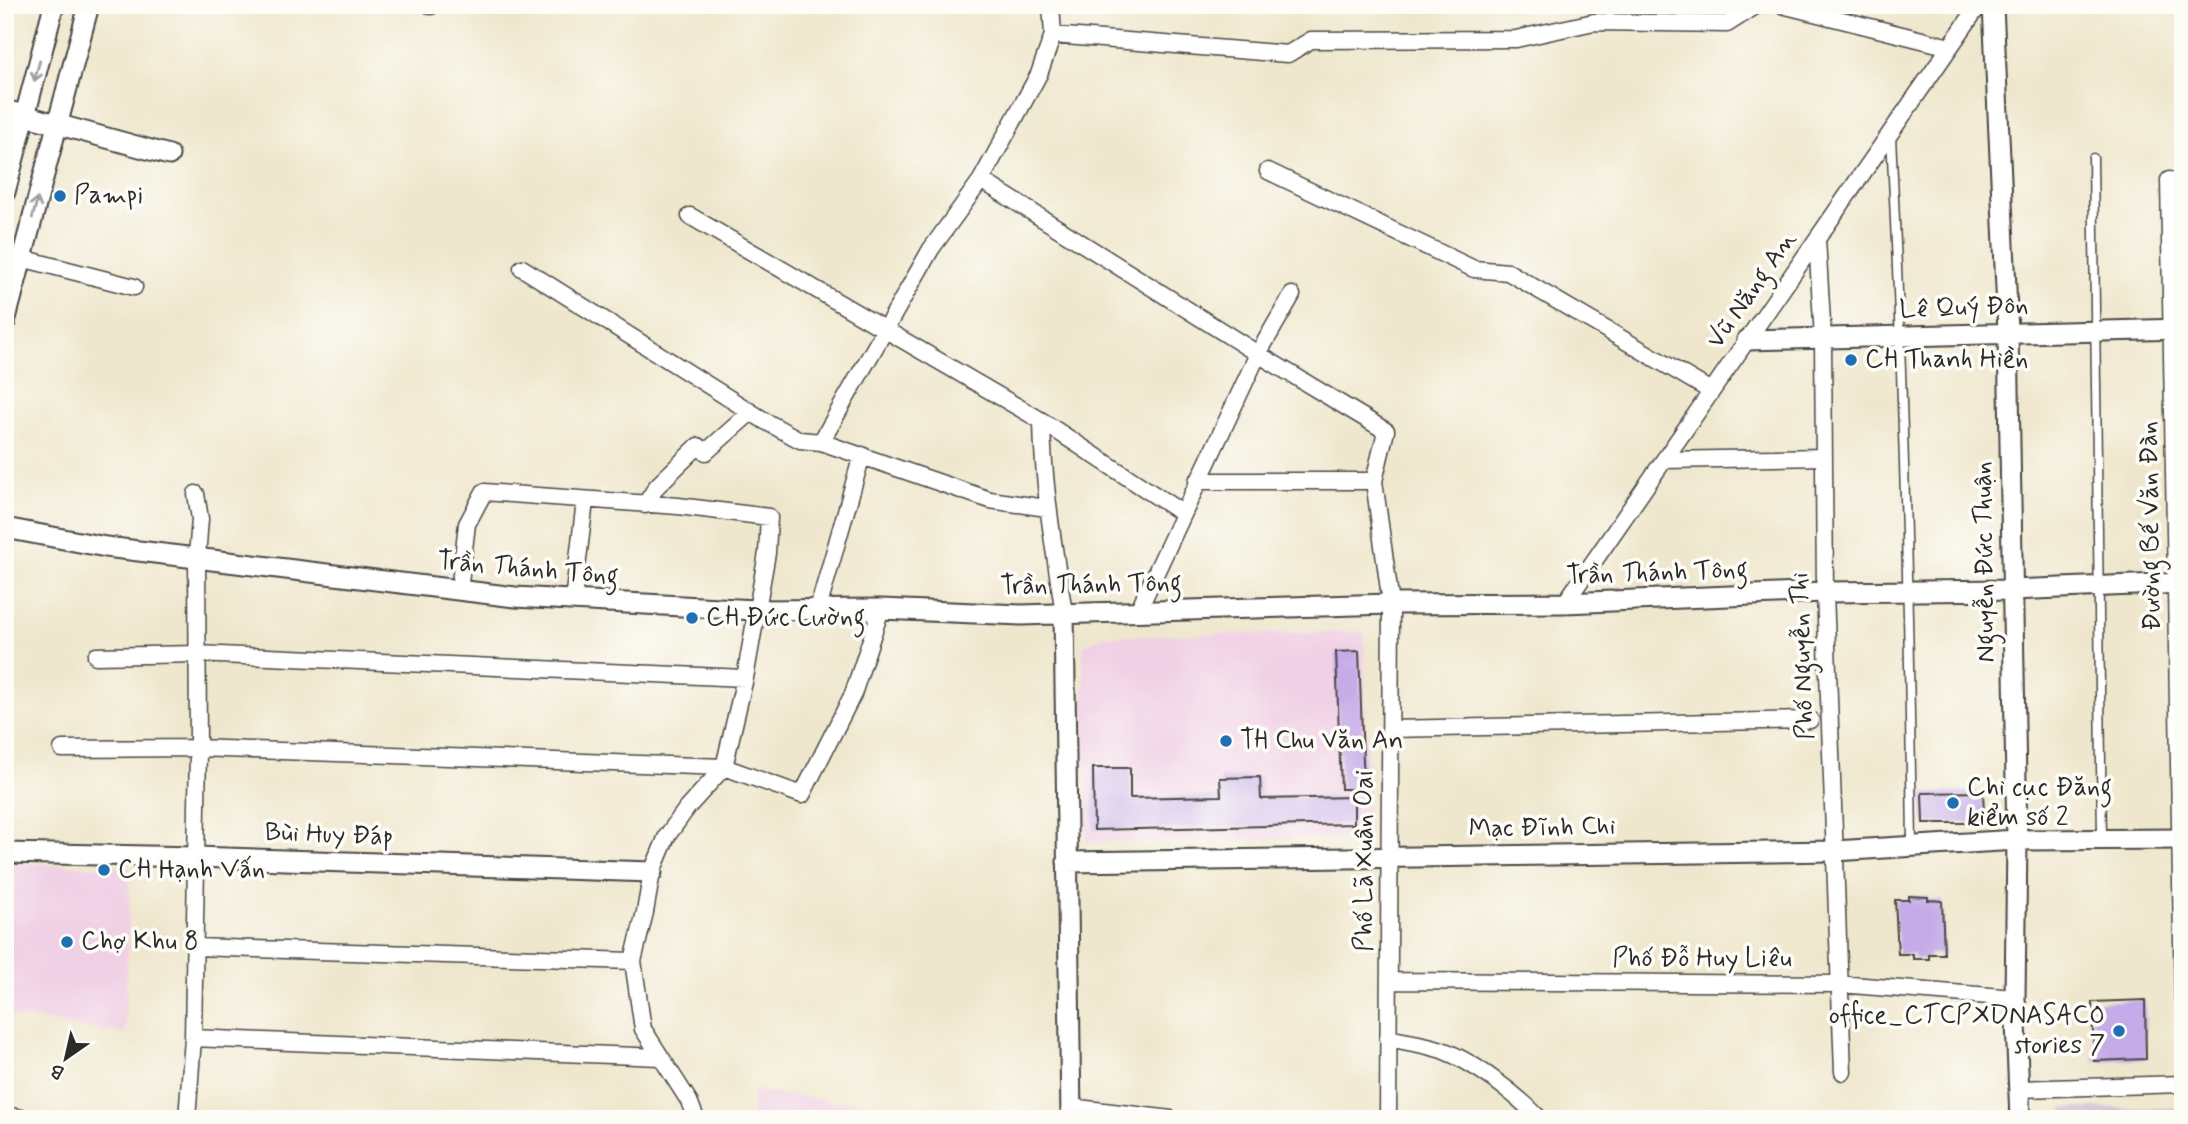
<svg xmlns="http://www.w3.org/2000/svg" width="2188" height="1124" viewBox="0 0 2188 1124" font-family="Mynerve,sans-serif">
  <style>
    .built { fill: #f0d0e5 }
    .industrial { fill: #cebed2 }
    .building { fill: #c5abe8 }
    .lines { fill: none; stroke-linecap: round; stroke-linejoin: round }
    .service-casing { stroke: #484743; stroke-width: 11 }
    .minor-casing { stroke: #484743; stroke-width: 19 }
    .tertiary-casing { stroke: #484743; stroke-width: 23 }
    .service { stroke: #fff; stroke-width: 8 }
    .minor { stroke: #fff; stroke-width: 16 }
    .tertiary { stroke: #fff; stroke-width: 19 }
    .oneway { stroke: #a0a0a0 }
    .poi-dot { fill: #1f6fb2; stroke: #fdfcf7; stroke-width: 2.5 }
    .labels { text-anchor: middle; dominant-baseline: central; stroke-width: 7; stroke-linejoin: round; paint-order: stroke }
    .poi-label { font-size: 26px; fill: #2b2b2b; stroke: #fdfcf7; text-anchor: start }
    .street-label { font-size: 26px; fill: #2b2b2b; stroke: #fdfcf7 }
  </style>
  <rect width="100%" height="100%" fill="#fdfcf7"/>
  <filter id="ink" filterUnits="userSpaceOnUse"><feTurbulence type="fractalNoise" baseFrequency=".0143" numOctaves="2"/><feDisplacementMap in="SourceGraphic" scale="14" xChannelSelector="R" yChannelSelector="G"/><feConvolveMatrix kernelMatrix="1 2 1 2 8 2 1 2 1" color-interpolation-filters="sRGB"/></filter>
  <filter id="wash" filterUnits="userSpaceOnUse"><feTurbulence type="fractalNoise" baseFrequency=".00686" numOctaves="4" result="noise"/><feDisplacementMap in="SourceGraphic" scale="28" xChannelSelector="R" yChannelSelector="G"/><feGaussianBlur stdDeviation="1.57" result="paint"/><feColorMatrix in="noise" values="0 0 0 0 0 0 0 0 0 0 0 0 0 0 0 0 0 1.4 0 .05"/><feComposite in="paint" operator="in"/></filter>
  <g filter="url(#wash)">
    <rect width="100%" height="100%" fill="#efe7cd"/>
    <path class="built" d="M1364 632 1368 837 1087 842 1083 646 1102 636Z
      M5 862 130 868 125 1034 5 1015Z
      M754 1091 971 1119H751Z"/>
    <path class="industrial" d="M2063 1108H2183V1119H2063Z"/>
    <g id="blocks">
      <path class="building" d="M1359 651 1364 789H1341L1336 652Z
        M1093 768H1130V798L1221 796 1220 778 1260 777 1261 799 1354 797V824L1094 830Z
        M1983 792 1984 814 1973 823H1923L1922 793Z
        M1909 896 1928 897V900L1942 901 1944 954H1929V959H1913V954H1898L1895 900H1909Z
        M2145 1000 2146 1059 2094 1061 2092 1002Z"/>
    </g>
  </g>
  <g filter="url(#ink)">
    <use href="#blocks" fill-opacity="0" stroke="#484743" stroke-width="2"/>
    <g class="lines">
      <defs>
        <path id="service" d="M1891 136C1903 373 1909 609 1912 846
          M2093 158 2102 838"/>
        <path id="minor" d="M1782 5 1950 47
          M431 6 432 5
          M1053 35 1288 54 1311 40 1516 39 1594 22 1727 24 1757 5
          M1268 171 1474 269 1508 272 1711 391
          M981 180 1258 354 1386 431 1374 481
          M2169 180 2183 998
          M690 216 1042 421 1182 513
          M1817 239 1823 339 1825 592 1843 1072
          M23 255 29 260 134 287
          M522 268 765 421 800 440 821 442 990 500 1047 508
          M1042 421C1043 486 1054 549 1064 613
          M821 442 931 249 981 180 1039 74 1053 35 1051 5
          M1664 460 1824 457
          M1197 481H1374L1391 604 1388 1119
          M645 505 657 486 698 446 706 452 751 412
          M459 591 467 524 484 492 678 506 769 517 767 553 745 678 724 767 687 808 667 836 652 872 645 912 633 961 643 1029 689 1101 696 1119
          M573 601 585 501
          M1565 603 1979 5
          M818 609 862 455
          M1138 611 1258 354 1292 295
          M96 656 198 654 745 678
          M1390 729 1810 720
          M62 749 198 748 724 767 802 795 853 694 881 609
          M195 947 633 961
          M1389 981 1839 984 2015 998
          M193 1038 660 1057
          M1388 1038C1406 1042 1425 1044 1442 1050 1474 1062 1516 1094 1540 1119
          M2020 1089 2183 1084
          M1070 1107 1171 1119
          M5 1115 27 1119
          M187 1119 193 1038 198 748 197 557 200 519 196 494"/>
        <path id="tertiary" d="M1993 5 2008 332 2017 840 2015 998 2020 1119
          M5 110 169 155
          M5 192 54 5
          M5 322 89 5
          M1747 340 2183 329
          M5 528 106 547 515 597 756 610 881 609 1021 615 1391 604 1565 603 1825 592 2011 590 2183 583
          M1064 613 1071 1119
          M5 853 196 857 652 872
          M1067 862 1834 851 2017 840 2183 839"/>
      </defs>
      <use href="#service" class="service-casing"/>
      <use href="#minor" class="minor-casing"/>
      <use href="#tertiary" class="tertiary-casing"/>
      <use href="#service" class="service"/>
      <use href="#minor" class="minor"/>
      <use href="#tertiary" class="tertiary"/>
    </g>
    <defs><path id="oneway-shaft" d="M-6 0H5M1.5-3L5.5 0L1.5 3" fill="none" stroke-width="1.6" stroke-linecap="round" stroke-linejoin="round" transform="scale(1.75)"/></defs>
    <g class="oneway">
      <use href="#oneway-shaft" transform="translate(37 71) rotate(105)"/>
      <use href="#oneway-shaft" transform="translate(35 208) rotate(-75)"/>
    </g>
  </g>
  <g class="poi-dot">
    <circle cx="60" cy="196" r="7"/>
    <circle cx="1851" cy="360" r="7"/>
    <circle cx="692" cy="618" r="7"/>
    <circle cx="1226" cy="741" r="7"/>
    <circle cx="1953" cy="803" r="7"/>
    <circle cx="104" cy="870" r="7"/>
    <circle cx="67" cy="942" r="7"/>
    <circle cx="2119" cy="1031" r="7"/>
  </g>
  <g class="labels">
    <g class="poi-label">
      <text x="74" y="196">Pampi</text>
      <text x="1865" y="360">CH Thanh Hiền</text>
      <text x="706" y="618">CH Đức Cường</text>
      <text x="1240" y="741">TH Chu Văn An</text>
      <text x="1967" y="788">Chi cục Đăng<tspan x="1967" dy="30">kiểm số 2</tspan></text>
      <text x="118" y="870">CH Hạnh Vấn</text>
      <text x="81" y="942">Chợ Khu 8</text>
      <text x="2105" y="1016" text-anchor="end">office_CTCPXDNASACO<tspan x="2105" dy="30">stories 7</tspan></text>
    </g>
    <g class="street-label">
      <text transform="translate(1752 290) rotate(-55)">Vũ Năng An</text>
      <text transform="translate(1964 308) rotate(-2)">Lê Quý Đôn</text>
      <text transform="translate(2151 526) rotate(-91)">Đường Bế Văn Đàn</text>
      <text transform="translate(1985 562) rotate(-91)">Nguyễn Đức Thuận</text>
      <text transform="translate(528 569) rotate(5)">Trần Thánh Tông</text>
      <text transform="translate(1657 573) rotate(-2)">Trần Thánh Tông</text>
      <text transform="translate(1091 585) rotate(-1)">Trần Thánh Tông</text>
      <text transform="translate(1803 656) rotate(-92)">Phố Nguyễn Thi</text>
      <text transform="translate(1542 828) rotate(-1)">Mạc Đĩnh Chi</text>
      <text transform="translate(329 835) rotate(2)">Bùi Huy Đáp</text>
      <text transform="translate(1365 861) rotate(-90)">Phố Lã Xuân Oai</text>
      <text x="1702" y="959">Phố Đỗ Huy Liêu</text>
    </g>
  </g>
  <rect width="2188" height="1124" fill="none" stroke="#fdfcf7" stroke-width="28"/>
  <g transform="translate(66 1058) rotate(214)" stroke="#fdfcf7" stroke-width="5" paint-order="stroke">
  <path d="M0-5L12 26L0 18L-12 26Z" fill="#2b2b2b"/>
  <text y="-10" font-size="19" font-weight="bold" text-anchor="middle" fill="#2b2b2b">B</text>
  </g>
</svg>
